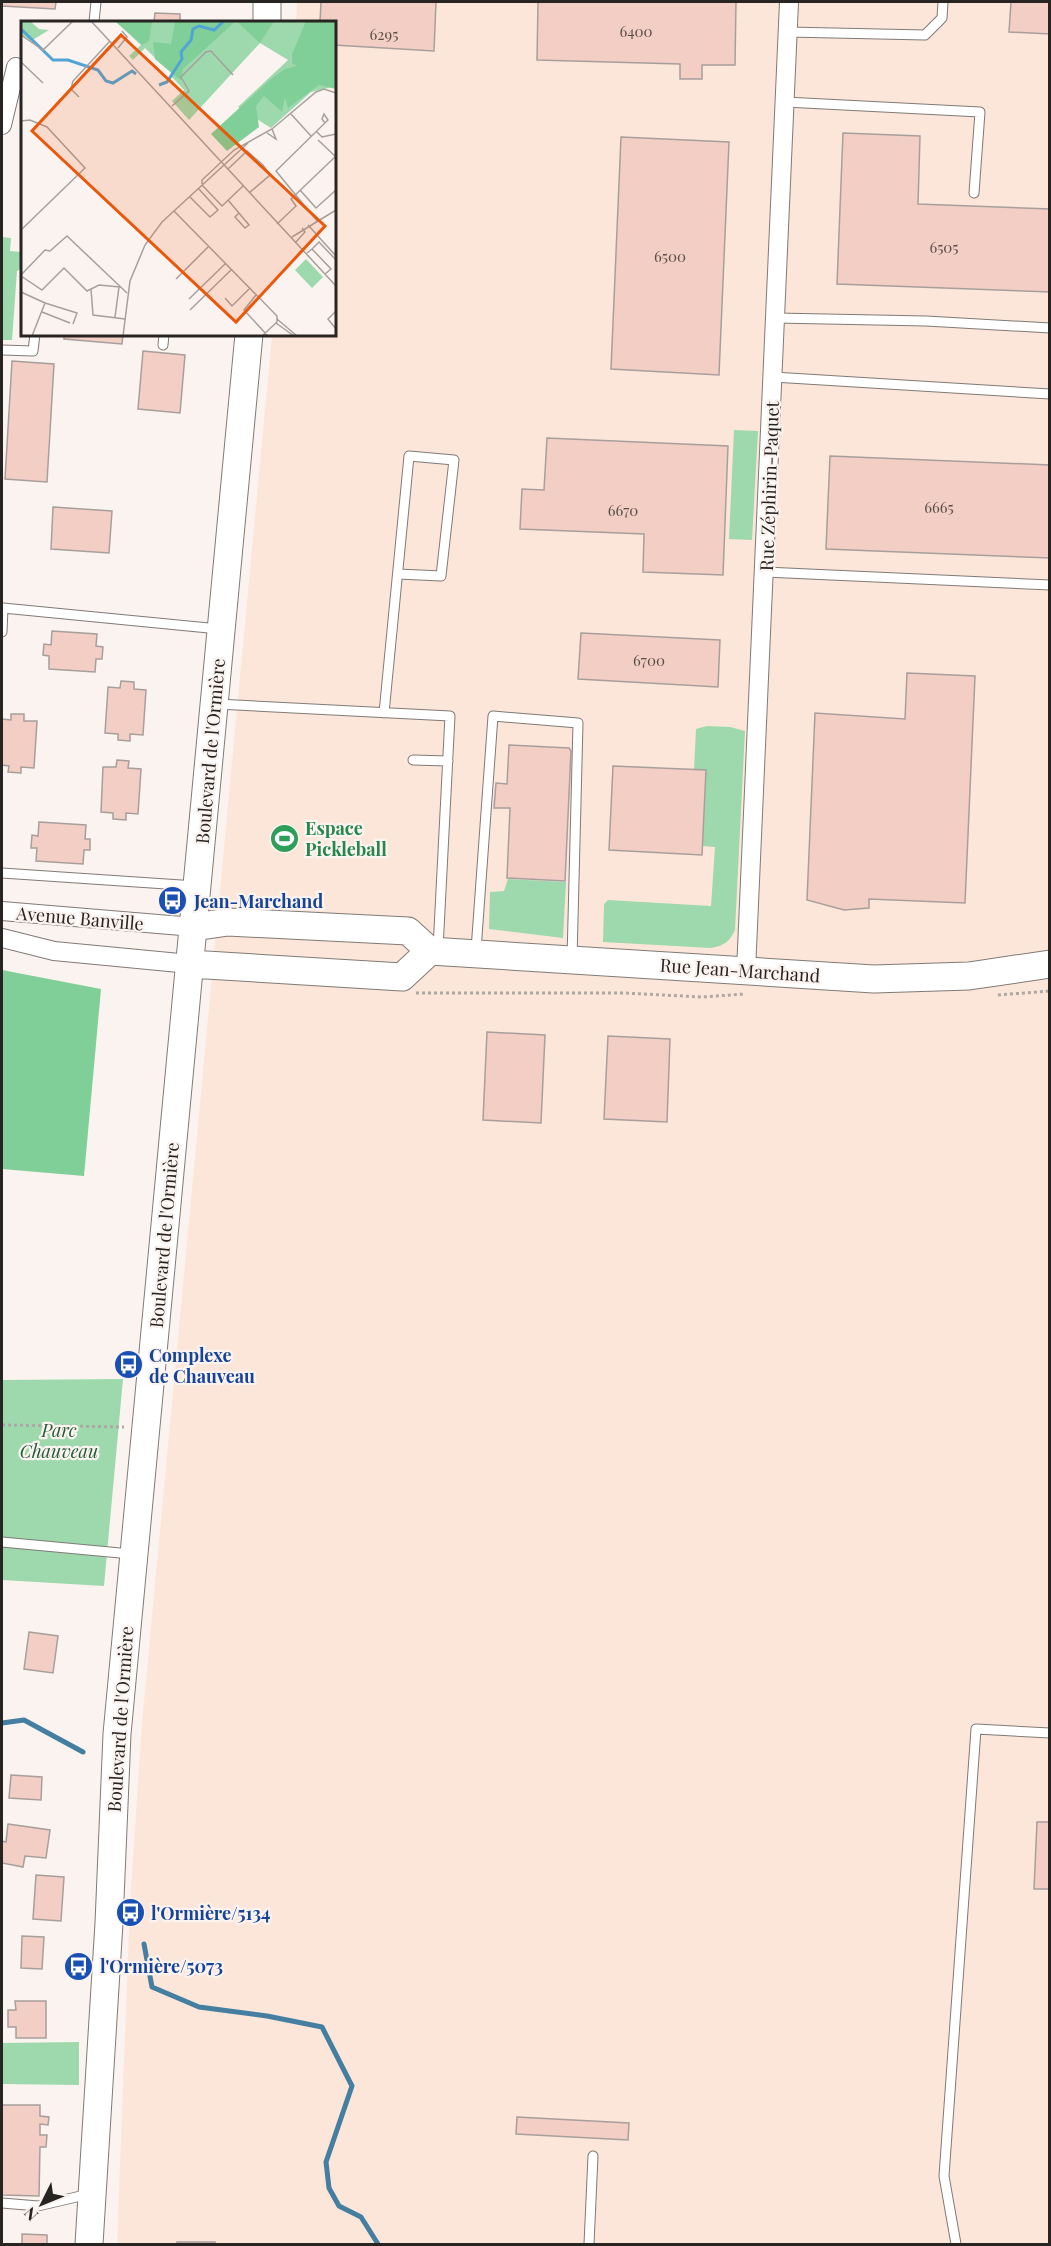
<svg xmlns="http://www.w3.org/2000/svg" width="1051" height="2246" viewBox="0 0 1051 2246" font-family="'Playfair Display',serif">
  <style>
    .industrial { fill: #fce6d9 }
    .green { fill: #9dd9ad }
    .forest { fill: #81cf98 }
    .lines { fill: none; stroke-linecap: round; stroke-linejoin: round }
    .stream { stroke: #447ea0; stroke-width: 5 }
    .building { fill: #f3cec4; stroke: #a89f9d; stroke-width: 1.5 }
    .lane-casing { stroke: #807a76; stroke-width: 11 }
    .street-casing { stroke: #807a76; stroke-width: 20 }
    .secondary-casing { stroke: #807a76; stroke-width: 29 }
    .path { stroke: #aea8a4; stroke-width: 3; stroke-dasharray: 3 3; stroke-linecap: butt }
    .lane { stroke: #fff; stroke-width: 9 }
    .street { stroke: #fff; stroke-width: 18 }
    .secondary { stroke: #fff; stroke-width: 27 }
    .labels { text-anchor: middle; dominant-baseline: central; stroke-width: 4.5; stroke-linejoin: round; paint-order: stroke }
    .number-label { font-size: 15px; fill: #5a4e4a }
    .street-label { font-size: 18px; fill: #272422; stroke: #fbf3ef }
    .leisure-label { font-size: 18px; font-weight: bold; fill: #27864d; stroke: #fbf3ef; text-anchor: start }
    .transit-label { font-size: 18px; font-weight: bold; fill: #164399; stroke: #fbf3ef; text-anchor: start }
    .park-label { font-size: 18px; font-style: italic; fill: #245b37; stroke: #fbf3ef }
    .inset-river { fill: none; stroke: #51a4d6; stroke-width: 3 }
    .inset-road { fill: none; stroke: #a6a09d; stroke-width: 1.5 }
    .view { fill: #e8590c; fill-opacity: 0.15; stroke: #e8590c; stroke-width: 3 }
    .inset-edge { fill: none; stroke: #272422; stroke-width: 3 }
  </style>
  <rect width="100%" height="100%" fill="#fbf3ef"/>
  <path class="industrial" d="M297 2H1049V2244H117L130 1905 142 1723 272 335 334 334V22H296Z"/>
  <path class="green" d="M2 237 11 238 10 251 22 252V268L17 271 12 340H2Z
    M734 430 758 431 752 540 729 539Z
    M707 726 730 727 745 731 735 930C730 941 724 946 711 948L603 942 604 904 608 900 711 906 715 847 702 846 694 770 696 729Z
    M508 879 566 882 563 938 489 929 490 892 504 891Z
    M123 1379 104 1586 2 1580V1380Z
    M79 2042V2085L2 2084V2043Z"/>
  <path class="forest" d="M2 970 101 989 84 1176 2 1169Z"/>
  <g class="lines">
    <path class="stream" d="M2 1723 24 1720 83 1752
      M144 1944 152 1987 199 2007 267 2016 322 2027 352 2086 326 2162 329 2188 339 2206 361 2217 378 2244"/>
  </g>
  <path class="building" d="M2 2H56L55 9 2 6Z
    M321 2H436L434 51 334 45V22H320Z
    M538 2H736L735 65H702V79H680V64L537 60Z
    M1011 2H1050V34L1009 32Z
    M155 13 180 14V22H154Z
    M843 133 920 136 918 204 1050 209V292L837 284Z
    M621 137 729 142 719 375 611 369Z
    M64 334H123L122 344 64 339Z
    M143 351 185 355 180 413 138 409Z
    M12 361 54 364 47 482 5 479Z
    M547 438 728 446 723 575 643 572 644 534 520 529 522 489 544 490Z
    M830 456 1050 465V558L826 549Z
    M53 507 112 511 109 553 51 549Z
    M52 631 97 634 96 646 103 647 102 659H96L95 672 49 669V656L43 655 44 644 51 645Z
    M581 633 720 640 718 687 578 679Z
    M907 673 975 676 965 903 869 899V908L844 910 807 900 815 713 905 719Z
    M121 681 134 682V689L146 690 143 735 130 734V741L118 740V734L105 733 108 687 120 688Z
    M11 714H24V721H37L34 768 21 767V773L8 772 9 766 2 765V719L11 720Z
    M509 745 569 748 571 751 565 881 507 878 510 808H494L496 783 507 784Z
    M117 760 129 761 128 768 141 769 138 814 126 813V820L113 819V813L101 812 103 767H116Z
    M613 766 706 770 702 855 609 850Z
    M39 822 86 825 85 839H90V850H84L83 864 36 861 37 848H31L32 835 38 836Z
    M487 1032 545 1035 541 1123 483 1120Z
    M608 1036 670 1039 667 1122 604 1119Z
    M29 1632 58 1636 53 1673 24 1669Z
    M11 1775 42 1777 41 1800 9 1798Z
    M1037 1822H1050V1889H1034Z
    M8 1824 50 1830 46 1858 25 1856 23 1867 2 1863V1841L6 1842Z
    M36 1875 64 1877 61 1921 33 1919Z
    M22 1936 44 1937 42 1969 21 1968Z
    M15 2001H46V2038H16V2027H8V2010H16Z
    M2 2105H40V2116L49 2117 48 2125 40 2124V2135H47L46 2147H40L39 2196 2 2195Z
    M517 2117 629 2123 628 2140 516 2134Z
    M22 2234 47 2235V2244H22Z
    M177 2242H215V2244H177Z"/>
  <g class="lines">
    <defs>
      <path id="lane" d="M94 22 96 2
        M788 32 925 35 942 18 943 2
        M785 102 980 112 974 193
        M776 318 926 321 1050 328
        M163 345 164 334
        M2 350 33 351 35 334
        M773 377 1050 394
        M765 572 1050 585
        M2 632 3 608 219 629
        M217 704 450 716 438 949
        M384 713 409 456 454 460 441 576 398 574
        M413 760 448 761
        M2 873 196 886
        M476 950 493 716 578 723 572 959
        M2 1542 131 1554
        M2 2203 38 2206 89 2194
        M589 2244 593 2156
        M956 2244 944 2176 976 1729 1050 1733"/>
      <path id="street" d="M2 125 16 67
        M2 911 194 927
        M2 938 54 951 190 964
        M746 971 789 2"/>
      <path id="secondary" d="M267 22V2
        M194 927 228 922 408 931 430 951 874 979 969 976 1050 964
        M190 964 402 977 430 951
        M89 2244 109 1923 117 1734 249 334"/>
    </defs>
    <use href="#lane" class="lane-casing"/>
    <use href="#street" class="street-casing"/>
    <use href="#secondary" class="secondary-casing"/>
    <path class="path" d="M416 993H624L702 997 745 994
      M998 995 1050 991
      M2 1425 124 1427"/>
    <use href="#lane" class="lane"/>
    <use href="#street" class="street"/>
    <use href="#secondary" class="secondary"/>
  </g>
  <defs>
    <symbol id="stadium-disc" viewBox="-11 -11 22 22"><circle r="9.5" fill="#2e9e5b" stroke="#fbf3ef"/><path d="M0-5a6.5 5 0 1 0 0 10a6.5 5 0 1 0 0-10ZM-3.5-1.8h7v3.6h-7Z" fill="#fff"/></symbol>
    <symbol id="bus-disc" viewBox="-11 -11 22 22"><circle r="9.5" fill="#1a4fb4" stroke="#fbf3ef"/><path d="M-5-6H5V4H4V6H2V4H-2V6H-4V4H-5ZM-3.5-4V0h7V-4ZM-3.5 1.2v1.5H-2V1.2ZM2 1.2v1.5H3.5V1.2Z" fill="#fff"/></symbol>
  </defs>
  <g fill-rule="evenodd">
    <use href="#stadium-disc" x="268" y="822" width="33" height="33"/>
    <use href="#bus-disc" x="156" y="884" width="33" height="33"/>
    <use href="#bus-disc" x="112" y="1348" width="33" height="33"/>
    <use href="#bus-disc" x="114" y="1896" width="33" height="33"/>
    <use href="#bus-disc" x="62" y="1950" width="33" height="33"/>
  </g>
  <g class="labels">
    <g class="number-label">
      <text x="636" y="31">6400</text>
      <text x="384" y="34">6295</text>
      <text x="944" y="247">6505</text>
      <text x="670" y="256">6500</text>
      <text x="939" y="507">6665</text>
      <text x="623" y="510">6670</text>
      <text x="649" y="660">6700</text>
    </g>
    <g class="street-label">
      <text transform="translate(769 486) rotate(-88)">Rue Zéphirin-Paquet</text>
      <text transform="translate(210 751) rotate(-85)">Boulevard de l'Ormière</text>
      <text transform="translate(80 918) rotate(5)">Avenue Banville</text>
      <text transform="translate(740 970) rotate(4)">Rue Jean-Marchand</text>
      <text transform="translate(164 1235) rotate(-85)">Boulevard de l'Ormière</text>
      <text transform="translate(120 1719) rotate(-86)">Boulevard de l'Ormière</text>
    </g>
    <g class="leisure-label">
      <text x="305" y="828">Espace<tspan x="305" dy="21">Pickleball</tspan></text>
    </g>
    <g class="transit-label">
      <text x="194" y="901">Jean-Marchand</text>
      <text x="149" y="1355">Complexe<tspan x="149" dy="21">de Chauveau</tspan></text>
      <text x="151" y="1913">l'Ormière/5134</text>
      <text x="100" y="1966">l'Ormière/5073</text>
    </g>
    <g class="park-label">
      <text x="59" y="1430">Parc<tspan x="59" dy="21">Chauveau</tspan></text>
    </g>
  </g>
  <g transform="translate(21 21)">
    <rect width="315" height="315" fill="#fbf3ef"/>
    <path d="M0 0H9L18 8 28 9 10 20 0 13ZM94 0H315V65L290 71 250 107 217 86 267 39 239 22 168 99 151 80 163 69 150 55 159 39 140 43 124 27 112 39 108 35 120 24ZM285 238 302 256 291 267 274 249Z" fill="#9dd9ad"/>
    <path d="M94 0H131L128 20 121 24ZM154 0H253L239 22 215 0 162 48 160 60 134 38 132 21 150 23ZM285 0H315V68L298 64 267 87 264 76 261 91 243 75 235 85 238 106 206 130 190 113 250 58 264 48 276 45 271 42V33Z" fill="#81cf98"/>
    <path class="inset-river" d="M0 8 32 39H47L77 49 85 60 92 62 111 50 115 53M138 64 146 61 161 38 160 31 170 19 172 8 178 5 193 9 203 0"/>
    <path class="inset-road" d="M70 0 315 265M0 14 22 29 52 0M97 27 106 16 101 10M0 41 22 62M58 76 50 68 52 60 89 20M151 85 168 70 160 56 185 31 190 30 212 54M270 93 290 115M0 100 9 99 26 106 64 147 0 209M295 110 301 116 315 113M246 112 255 118 251 108M297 119 314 135M207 148 226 130 242 144 249 154 228 172M181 163V159L213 129 251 108 295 71 303 68 315 72M181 164 201 185 222 165M279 169 295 187 315 169M169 176 189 196 197 189 177 167M207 179 228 204 224 207 214 196 218 192M153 190 256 295V301L241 315M297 201 255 150 307 99 303 93 301 98 304 102M256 203 275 185 270 178 315 135M287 204 315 235M271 216 315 189M274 222 284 211 281 207M291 228 298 221 315 239M286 232 291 228 310 248 304 253M0 254 24 229 29 230 46 215 106 272M0 255 21 269 43 247 66 270 78 264 99 266M155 258 187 226M70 268 72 294 104 298M0 271 24 282 11 315M235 274 223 289 247 315M204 277 211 285 228 268M168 278 204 243M24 282 56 292 52 303M169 289 210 249M315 290 307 298 315 308M21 291 49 302M94 296 98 266M256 298 276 315M255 302 273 315M102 315 109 260 124 224 141 201 227 122"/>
    <path class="view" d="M100 14 304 205 215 301 11 110Z"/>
    <rect width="315" height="315" class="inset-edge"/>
  </g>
  <rect width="1051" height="2246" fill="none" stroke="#272422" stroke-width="6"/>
  <g transform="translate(42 2204) rotate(227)" stroke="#fbf3ef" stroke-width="4.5" paint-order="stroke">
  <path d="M0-4.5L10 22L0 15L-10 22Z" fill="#272422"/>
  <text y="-9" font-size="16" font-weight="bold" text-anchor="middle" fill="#272422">N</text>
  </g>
</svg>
